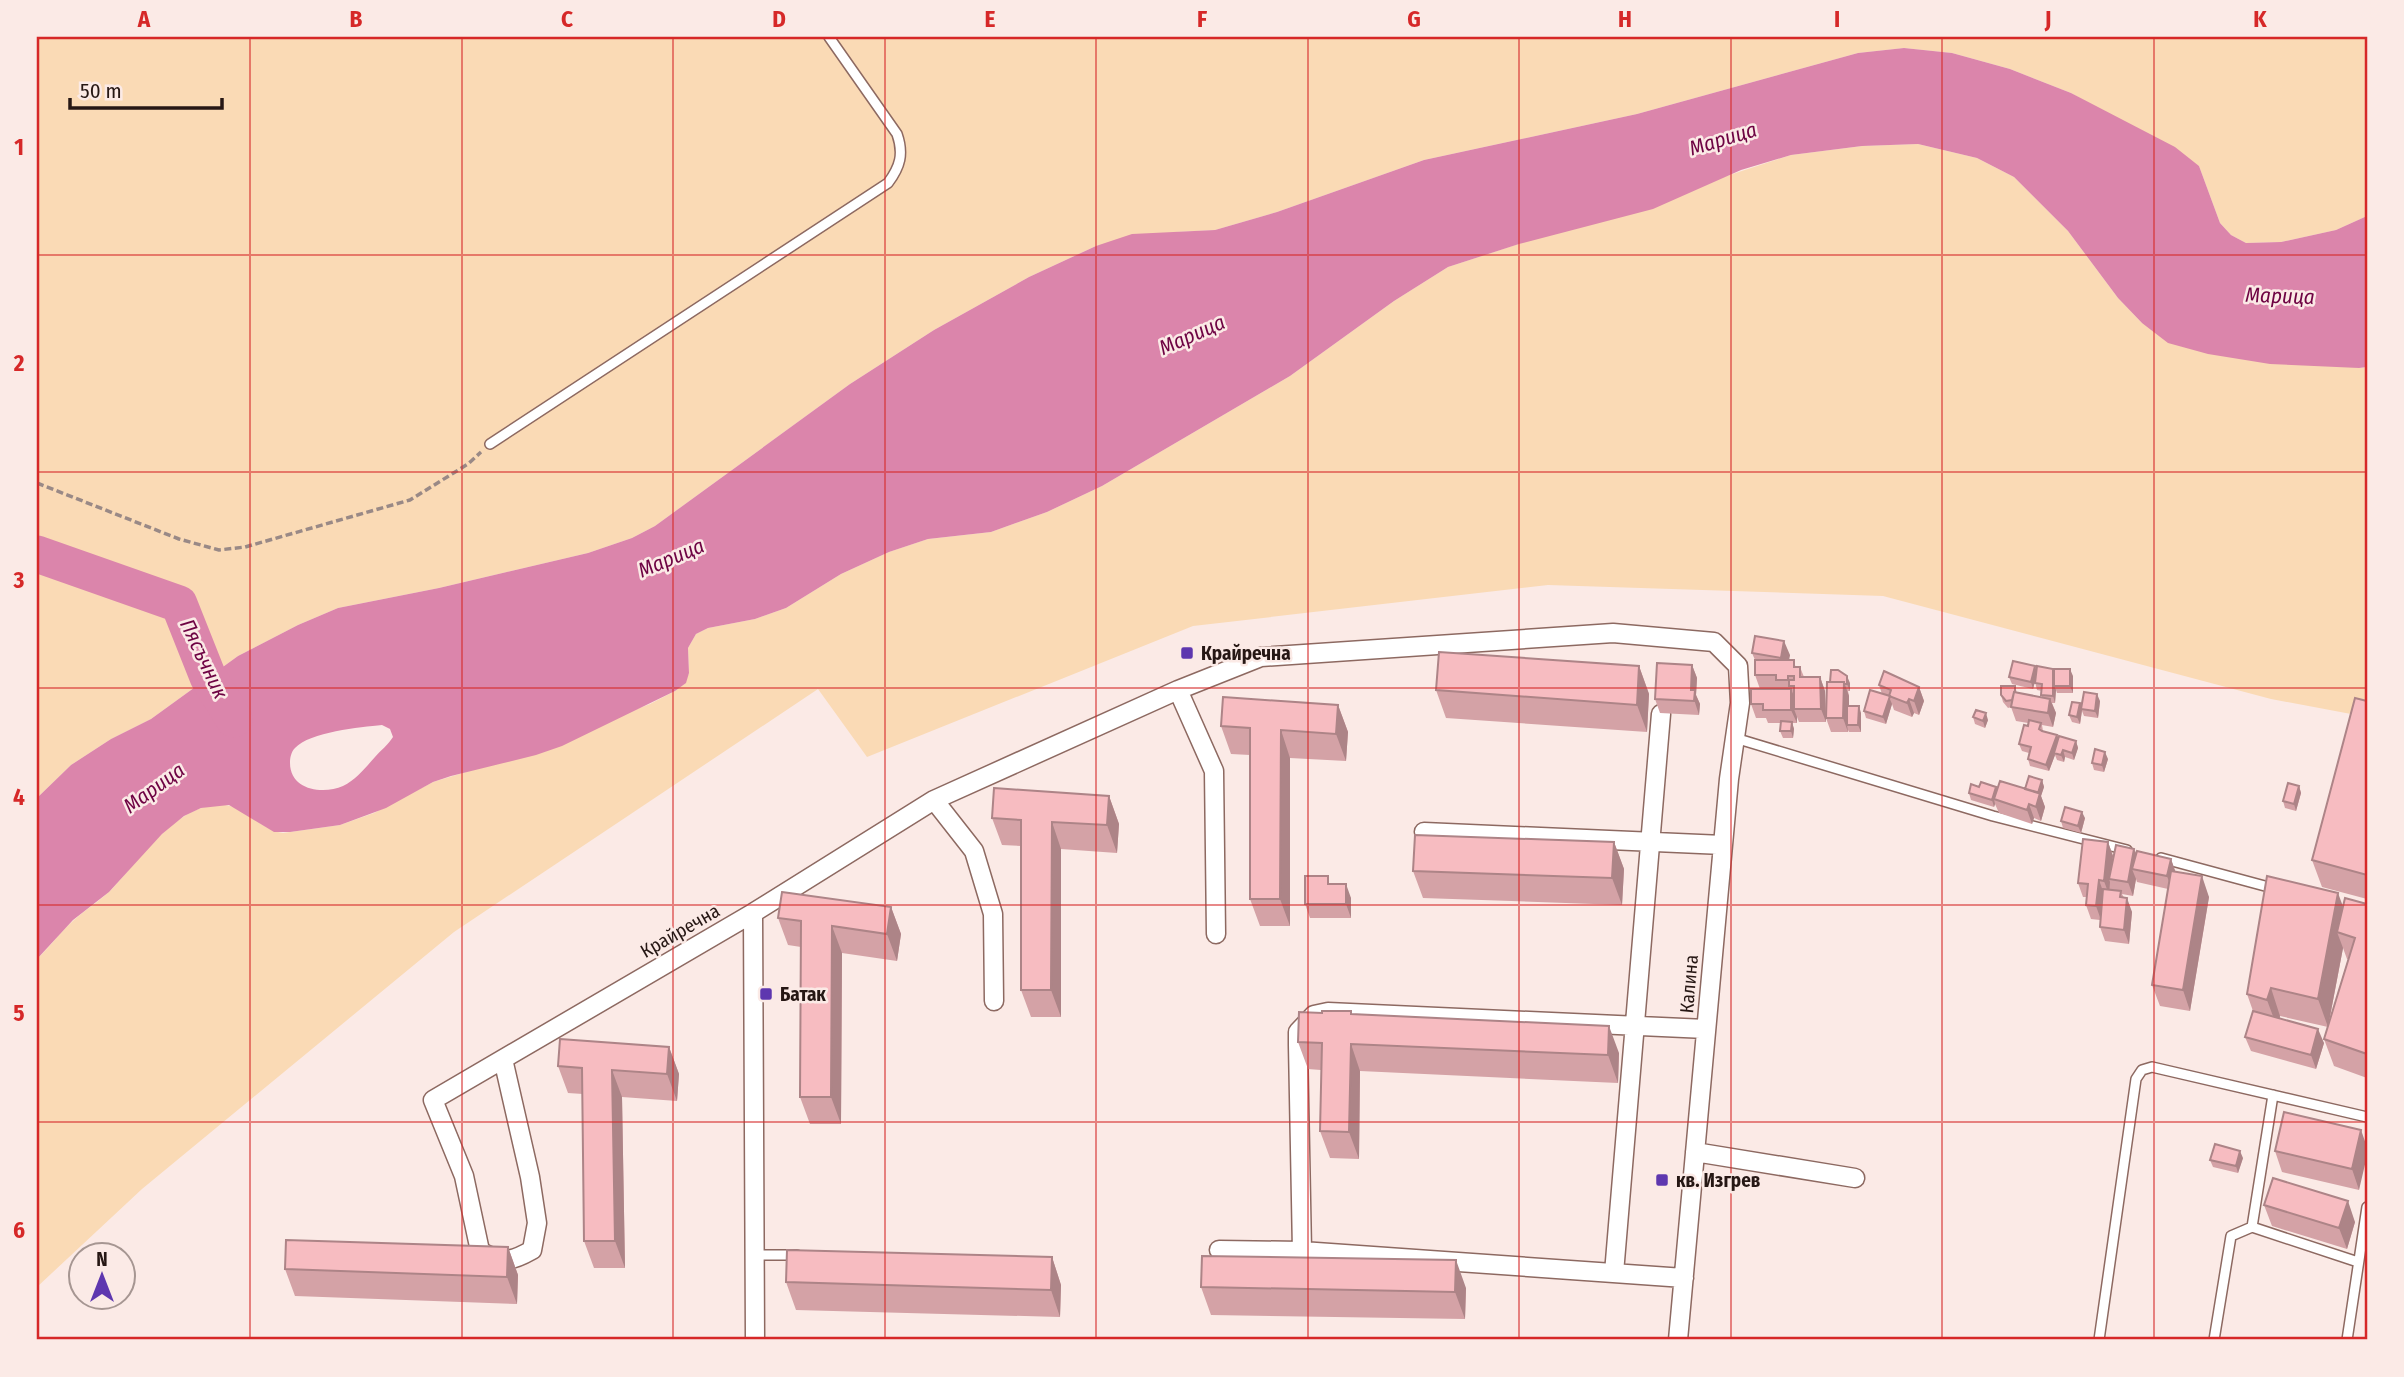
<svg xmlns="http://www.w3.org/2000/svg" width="2404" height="1377" viewBox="0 0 2404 1377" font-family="'Fira Sans Condensed',sans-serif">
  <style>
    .green { fill: #fadab5 }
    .water { fill: #db85ab; fill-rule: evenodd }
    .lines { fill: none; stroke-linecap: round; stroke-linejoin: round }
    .river { stroke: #db85ab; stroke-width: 37 }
    .service-casing { stroke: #8d6961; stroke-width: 12 }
    .minor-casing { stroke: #8d6961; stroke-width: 21 }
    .path { stroke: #998986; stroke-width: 3.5; stroke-dasharray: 7 3.5; stroke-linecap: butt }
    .service { stroke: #fff; stroke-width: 9 }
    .minor { stroke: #fff; stroke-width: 18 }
    .wall { fill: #d4a2a6 }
    .shaded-wall { fill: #ad8487 }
    .building { fill: #f7bcc1; stroke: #ad8487; stroke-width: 2 }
    .grid { fill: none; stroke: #d62828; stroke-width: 2; stroke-opacity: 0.55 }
    .poi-dot { fill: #5e37af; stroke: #fbeae6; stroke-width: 2.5 }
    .labels { text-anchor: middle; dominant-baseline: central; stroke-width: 5; stroke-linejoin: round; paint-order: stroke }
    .poi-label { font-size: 19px; font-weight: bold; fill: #261714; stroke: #fbeae6; text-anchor: start }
    .street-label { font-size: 19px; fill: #261714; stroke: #fbeae6 }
    .water-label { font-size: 21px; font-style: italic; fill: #6e0343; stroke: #fbeae6 }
    .neatline { fill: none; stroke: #d62828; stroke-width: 2.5 }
    .grid-label { font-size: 23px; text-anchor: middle; font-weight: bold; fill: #d62828 }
  </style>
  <rect width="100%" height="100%" fill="#fbeae6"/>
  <path class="green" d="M37 37H2367V216L2336 230 2281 242 2246 243 2231 235 2220 223 2199 166 2071 93 2010 69 1952 53 1904 48 1858 53 1637 114 1424 160 1277 212 1215 230 1176 232 1096 246 1029 277 934 330 850 384 655 526 632 538 588 553 439 588 338 608 298 625 238 656 151 719 111 739 71 765 37 798Z
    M1918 144 1977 158 2014 177 2068 231 2118 298 2142 323 2359 368 2367 367V717L2271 699 1883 596 1548 585 1193 626 867 757 818 689 454 932 142 1189 37 1287V959C50 947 60 932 74 920 86 909 100 901 112 889 141 859 178 801 225 805 246 807 261 830 283 833L340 825 374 813 433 782 486 766 650 704 675 691 685 683 689 673 688 648 696 634 708 628 755 619 786 608 841 574 889 552 928 539 991 532 1047 512 1102 486 1290 376 1394 301 1448 267 1791 155 1862 146Z"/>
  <path class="water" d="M1904 48 1952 53 2010 69 2071 93 2175 147 2199 166 2220 223 2231 235 2246 243 2281 242 2336 230 2367 216V367L2359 368 2270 364 2208 354 2168 343 2142 323 2118 298 2068 231 2014 177 1977 158 1918 144 1862 146 1791 155 1741 170 1653 209 1519 244 1448 267 1394 301 1290 376 1102 486 1047 512 991 532 928 539 889 552 841 574 786 608 755 619 708 628 696 634 688 648 689 673 686 683 675 691 562 746 536 755 451 776 433 782 386 808 340 825 290 832H274L229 805 201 808 184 816 162 834 109 892 73 920 37 959V798L71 765 111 739 151 719 238 656 298 625 338 608 439 588 588 553 632 538 655 526 850 384 934 330 1029 277 1096 246 1132 234 1215 230 1277 212 1424 160 1637 114 1858 53ZM382 725 390 729 393 737C388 745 381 750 375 757 365 768 357 779 343 786 323 795 290 790 290 763 290 758 291 752 295 748 310 732 360 727 382 725Z"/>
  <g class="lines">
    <path class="river" d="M37 554 179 604 208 677 234 719"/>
    <defs>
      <path id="service" d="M490 444 888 183C900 167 904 154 897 134L829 37
        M1735 738 1993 816 2127 850
        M2161 858 2276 889
        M2252 1227 2358 1262
        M754 1255H797
        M2099 1340 2136 1079 2142 1070 2152 1067 2367 1117
        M2214 1340 2231 1236 2252 1227 2273 1095
        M2347 1340 2367 1207"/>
      <path id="minor" d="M1178 690 1214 771 1216 934
        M934 800 974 851 993 914 994 1001
        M1424 832 1723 845
        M753 913 755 1340
        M503 1059 530 1177 537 1223 532 1250C511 1262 502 1264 480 1251L464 1176 433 1100 753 913 934 800 1178 690 1261 657 1613 633 1714 642 1738 666 1740 703 1729 779 1678 1340
        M1695 1152 1855 1178
        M1219 1250 1302 1251 1684 1278
        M1302 1251 1298 1045V1032L1314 1015 1328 1012 1706 1029
        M1614 1273 1661 714"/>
    </defs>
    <use href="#service" class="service-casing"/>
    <use href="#minor" class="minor-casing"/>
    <path class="path" d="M37 483 179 539 219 550 245 547 410 500 468 464 481 452"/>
    <use href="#service" class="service"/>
    <use href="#minor" class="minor"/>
  </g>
  <path class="wall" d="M1752 653 1790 655 1788 660 1797 667H1800L1804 677H1820L1825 691 1826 722H1799L1797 717V723H1792L1794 729 1793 738H1783L1780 731 1781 723H1768L1766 718H1756L1751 704 1760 689 1755 675V660Z
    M1692 665 1697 678 1696 695 1700 704 1699 715 1660 713 1655 699Z
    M1639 666 1649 694 1647 732 1446 718 1436 690Z
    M2035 666 2036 671 2073 676V693H2057L2056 690 2055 703H2052L2056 713 2053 727 2042 725 2043 731 2057 735 2058 739 2076 741 2078 748 2074 760 2065 757 2064 762 2057 760 2055 755 2049 771 2030 766 2028 759 2029 753 2022 751 2019 744 2028 723 2016 721 2011 707 2008 708 2003 702 2001 695 2015 686 2017 693 2042 697V691L2037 690 2035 682 2033 689 2012 684 2009 677Z
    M1830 682 1850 683V691H1848L1849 696V706L1861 713V732H1849L1848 730V732H1831L1826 718Z
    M1879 685 1919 687 1924 701 1919 715 1914 713 1912 717 1894 710 1892 704 1886 724 1866 718 1864 711 1882 694Z
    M2100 701 2098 718 2084 716 2082 711 2080 724 2072 722 2069 715 2081 708Z
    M2367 701V899L2322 887 2312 860Z
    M1338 705 1348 732 1346 761 1290 758V926H1260L1250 899V755L1231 754 1221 726Z
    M1973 717 1988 720 1985 728 1975 724Z
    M2108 759 2104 772 2094 770 2092 763Z
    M2042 780 2044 787 2041 796 2045 807 2041 821 2034 818 2032 824 1999 813 1995 804 1994 807 1971 800 1969 793 1979 787H1996L1997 789H2025Z
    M2299 786 2301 793 2296 811 2285 808 2283 801Z
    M1109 796 1119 824 1117 853 1061 849V1017H1031L1021 990V846L1002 845 992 818Z
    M2085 818 2081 833 2063 828 2061 821Z
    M1614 842 1624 869 1622 905 1423 898 1413 871Z
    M2108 842 2113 856 2112 861 2134 849 2136 853 2171 859 2175 872 2209 897 2190 1011 2160 1006 2152 985 2168 889 2137 882 2136 879 2133 896 2122 894 2132 912 2129 944 2105 941 2100 927V920L2091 919 2086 905 2087 897H2083L2078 883Z
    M1331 884 1351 898V918H1310L1305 904Z
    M2367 904V1078L2334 1066 2324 1039 2348 959H2347L2343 948 2328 1027 2280 1016V1018L2324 1043 2316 1069 2251 1051 2245 1037 2253 1011 2247 994 2343 906Z
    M891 907 901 934 897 961 842 953 841 1124H810L800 1097 801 947 788 945 778 918Z
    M1352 1014 1619 1053 1618 1083 1360 1071 1359 1159 1330 1158 1320 1131 1321 1070 1308 1069 1298 1042Z
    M669 1047 679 1074 677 1101 622 1097 625 1268H594L584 1241 583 1094 568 1093 558 1066Z
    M2361 1130 2359 1190 2282 1172 2275 1151Z
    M2243 1158 2238 1173 2213 1167 2210 1160Z
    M2264 1205 2355 1222 2347 1249 2272 1226Z
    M508 1247 518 1275 517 1304 295 1296 285 1269Z
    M1052 1257 1061 1285 1060 1317 796 1310 786 1282Z
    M1201 1287 1466 1288 1465 1319 1211 1315Z"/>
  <path class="shaded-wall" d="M1784 641 1790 655 1787 672 1781 658Z
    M1692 665 1697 678 1696 695 1700 704 1699 715 1691 690Z
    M1639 666 1649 694 1647 732 1637 705Z
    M2035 666 2037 673 2033 689 2031 682Z
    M2053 669 2054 686 2056 690 2055 703 2053 696Z
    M2070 669 2073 676V693L2070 686Z
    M1847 676 1850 683V691L1847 684Z
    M1820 677 1825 691 1826 722 1821 709Z
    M1844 682 1849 696V725H1847L1848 732 1843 718Z
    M1919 687 1924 701 1919 715 1914 701Z
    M1791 689 1797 703 1794 709 1797 717V723L1791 710Z
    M2097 694 2100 701 2098 718 2095 711Z
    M1889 697 1892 704 1886 724 1883 717Z
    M1909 699 1914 713 1912 717 1907 703Z
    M2050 699 2056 713 2053 727 2048 713Z
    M2080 703 2082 710 2080 724 2077 717Z
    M1338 705 1348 732 1346 761 1336 734Z
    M1859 706 1861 713V732L1858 725Z
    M1986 713 1988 720 1985 728 1983 721Z
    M1792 722 1794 729 1793 738 1791 731Z
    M1281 730 1290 758V926L1280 899Z
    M2057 735 2060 742 2054 753 2055 755 2049 771 2046 765Z
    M2076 741 2078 748 2074 760 2072 753Z
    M2063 750 2065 757 2064 762 2061 755Z
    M2105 752 2108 759 2104 772 2102 765Z
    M2042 780 2044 787 2041 796 2045 807 2041 821 2036 807 2037 795Z
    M2299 786 2301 793 2296 811 2294 804Z
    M1996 787 1999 794 1994 799 1995 804 1994 807 1992 800Z
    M1109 796 1119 824 1117 853 1107 825Z
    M2029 804 2034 818 2032 824 2027 810Z
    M2082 812 2085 818 2081 833 2078 826Z
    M1052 822 1061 849V1017L1051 990Z
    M1614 842 1624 869 1622 905 1612 878Z
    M2108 842 2113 856 2110 879H2109L2110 882 2109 895 2104 881Z
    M2134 849 2140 862 2132 869 2136 879 2133 896 2128 882Z
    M2171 859 2176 873 2172 890 2167 876Z
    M2202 876 2209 897 2190 1011 2183 990Z
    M2099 880 2104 894 2101 920 2096 906Z
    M1346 884 1351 898V918L1346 904Z
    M2338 893 2348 920 2337 932 2343 948 2328 1027 2318 999Z
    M2127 898 2132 912 2129 944 2124 930Z
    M891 907 901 934 897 961 887 934Z
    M832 926 842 953 841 1124 831 1097Z
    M2271 988 2280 1016 2277 1027 2267 1000Z
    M1609 1026 1619 1053 1618 1083 1608 1055Z
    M2318 1029 2324 1043 2316 1069 2311 1055Z
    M1351 1044 1360 1071 1359 1159 1349 1132Z
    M669 1047 679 1074 677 1101 667 1074Z
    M612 1070 622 1097 625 1268 615 1241Z
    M2361 1130 2367 1147V1156L2359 1190 2352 1169Z
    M2240 1151 2243 1158 2238 1173 2236 1166Z
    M2348 1201 2355 1222 2347 1249 2339 1228Z
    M508 1247 518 1275 517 1304 507 1277Z
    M1052 1257 1061 1285 1060 1317 1051 1290Z
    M1456 1260 1466 1288 1465 1319 1455 1292Z"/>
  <path class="building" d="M1755 636 1784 641 1781 658 1752 653Z
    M1439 652 1639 666 1637 705 1436 690Z
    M1755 660H1794V667H1800V677H1820L1821 709H1794V686H1789V680H1794V676H1788V680H1776V675H1755Z
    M2013 661 2035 666 2031 682 2009 677Z
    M1657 663 1692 665 1691 690H1695L1694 701 1655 699Z
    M2037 666 2053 669V696L2041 695 2042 684 2035 683Z
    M2054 669H2070V686H2054Z
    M1831 670H1838L1847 676V684H1844V682H1830Z
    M1884 671 1919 687 1914 701 1909 699 1907 703 1889 696 1891 690 1879 685Z
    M1827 682H1844L1843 718H1826Z
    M2001 686H2015V692H2014L2012 700 2006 701 2001 695Z
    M1751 689H1791V710H1763V704H1751Z
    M1870 690 1890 696 1883 717 1864 711Z
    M2014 692 2050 699 2048 713 2011 707Z
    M2084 692 2097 694 2095 711 2081 709Z
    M1223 697 1338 705 1336 734 1281 730 1280 899H1250V728L1221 726Z
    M2355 698 2367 701V875L2312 860Z
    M2072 702 2080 703 2077 717 2069 715Z
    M1847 706H1859L1858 725H1847Z
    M1976 710 1986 713 1983 721 1973 717Z
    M2029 720 2041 723 2039 729 2042 731 2057 735 2046 765 2028 759 2031 747 2019 744 2024 725 2028 726Z
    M1781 721 1792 722 1791 731H1780Z
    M2059 736 2076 741 2072 753 2063 750 2061 755 2054 753Z
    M2095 749 2105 752 2102 765 2092 763Z
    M2029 776 2042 780 2038 793 2025 789Z
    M2000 781 2040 793 2036 807 2029 804 2027 810 1994 799Z
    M1981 782 1996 787 1992 800 1969 793 1971 784 1979 787Z
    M2288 783 2299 786 2294 804 2283 801Z
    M994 788 1109 796 1107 825 1052 822 1051 990H1021V820L992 818Z
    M2065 807 2082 812 2078 826 2061 821Z
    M1415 835 1614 842 1612 878 1413 871Z
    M2083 839 2108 842 2104 881 2099 880 2096 906 2086 905 2088 884 2078 883Z
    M2116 845 2134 849 2128 882 2109 879Z
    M2137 851 2171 859 2167 876 2132 869Z
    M2171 871 2202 876 2183 990 2152 985Z
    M1305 876H1328V884H1346V904H1305Z
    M2267 876 2338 893 2318 999 2271 988 2267 1000 2247 994Z
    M2103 889 2121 891 2120 897 2127 898 2124 930 2100 927Z
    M782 892 891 907 887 934 832 926 831 1097H800L801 921 778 918Z
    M2345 898 2367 904V1054L2324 1039 2355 938 2337 932Z
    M1322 1011H1351V1014L1609 1026 1608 1055 1351 1044 1349 1132 1320 1131 1322 1043 1298 1042 1299 1012 1322 1013Z
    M2253 1011 2318 1029 2311 1055 2245 1037Z
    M560 1039 669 1047 667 1074 612 1070 615 1241H584L582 1068 558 1066Z
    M2284 1112 2361 1130 2352 1169 2275 1151Z
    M2215 1144 2240 1151 2236 1166 2210 1160Z
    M2273 1178 2348 1201 2339 1228 2264 1205Z
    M286 1240 508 1247 507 1277 285 1269Z
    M787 1250 1052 1257 1051 1290 786 1282Z
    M1202 1256 1456 1260 1455 1292 1201 1287Z"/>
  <path class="grid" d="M250 37V1340M462 37V1340M673 37V1340M885 37V1340M1096 37V1340M1308 37V1340M1519 37V1340M1731 37V1340M1942 37V1340M2154 37V1340M37 255H2367M37 472H2367M37 688H2367M37 905H2367M37 1122H2367"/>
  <g class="poi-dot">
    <rect x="1180" y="646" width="14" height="14" rx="3.5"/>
    <rect x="759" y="987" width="14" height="14" rx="3.5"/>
    <rect x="1655" y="1173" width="14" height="14" rx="3.5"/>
  </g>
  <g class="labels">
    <g class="poi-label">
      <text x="1201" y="653">Крайречна</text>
      <text x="780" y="994">Батак</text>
      <text x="1676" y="1180">кв. Изгрев</text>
    </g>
    <g class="street-label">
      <text transform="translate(680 931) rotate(-30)">Крайречна</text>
      <text transform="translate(1689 984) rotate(-85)">Калина</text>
    </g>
    <g class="water-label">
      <text transform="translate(1723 139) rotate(-17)">Марица</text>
      <text transform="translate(2280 296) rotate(2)">Марица</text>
      <text transform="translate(1192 335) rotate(-24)">Марица</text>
      <text transform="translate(671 558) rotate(-23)">Марица</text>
      <text transform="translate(204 659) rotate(65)">Пясъчник</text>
      <text transform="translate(154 788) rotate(-36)">Марица</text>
    </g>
  </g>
  <rect width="2404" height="1377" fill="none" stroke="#fbeae6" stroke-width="77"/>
  <g transform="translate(102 1276)"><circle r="33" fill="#fbeae6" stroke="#a69692" stroke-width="2"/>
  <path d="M0-5L12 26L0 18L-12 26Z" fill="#5e37af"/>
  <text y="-10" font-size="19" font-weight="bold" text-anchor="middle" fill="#261714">N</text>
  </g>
  <path d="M70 98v10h152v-10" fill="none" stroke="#261714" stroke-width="3.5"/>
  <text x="80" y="98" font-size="21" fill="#261714" stroke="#fbeae6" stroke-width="5" paint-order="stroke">50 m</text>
  <rect x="38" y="38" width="2328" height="1300" class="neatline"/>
  <g class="grid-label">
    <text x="144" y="27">A</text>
    <text x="356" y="27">B</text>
    <text x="567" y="27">C</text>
    <text x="779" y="27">D</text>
    <text x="990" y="27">E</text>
    <text x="1202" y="27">F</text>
    <text x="1414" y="27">G</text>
    <text x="1625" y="27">H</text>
    <text x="1837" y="27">I</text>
    <text x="2048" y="27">J</text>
    <text x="2260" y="27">K</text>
    <text x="19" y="155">1</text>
    <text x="19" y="371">2</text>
    <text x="19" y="588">3</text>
    <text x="19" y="805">4</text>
    <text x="19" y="1021">5</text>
    <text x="19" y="1238">6</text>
  </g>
</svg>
